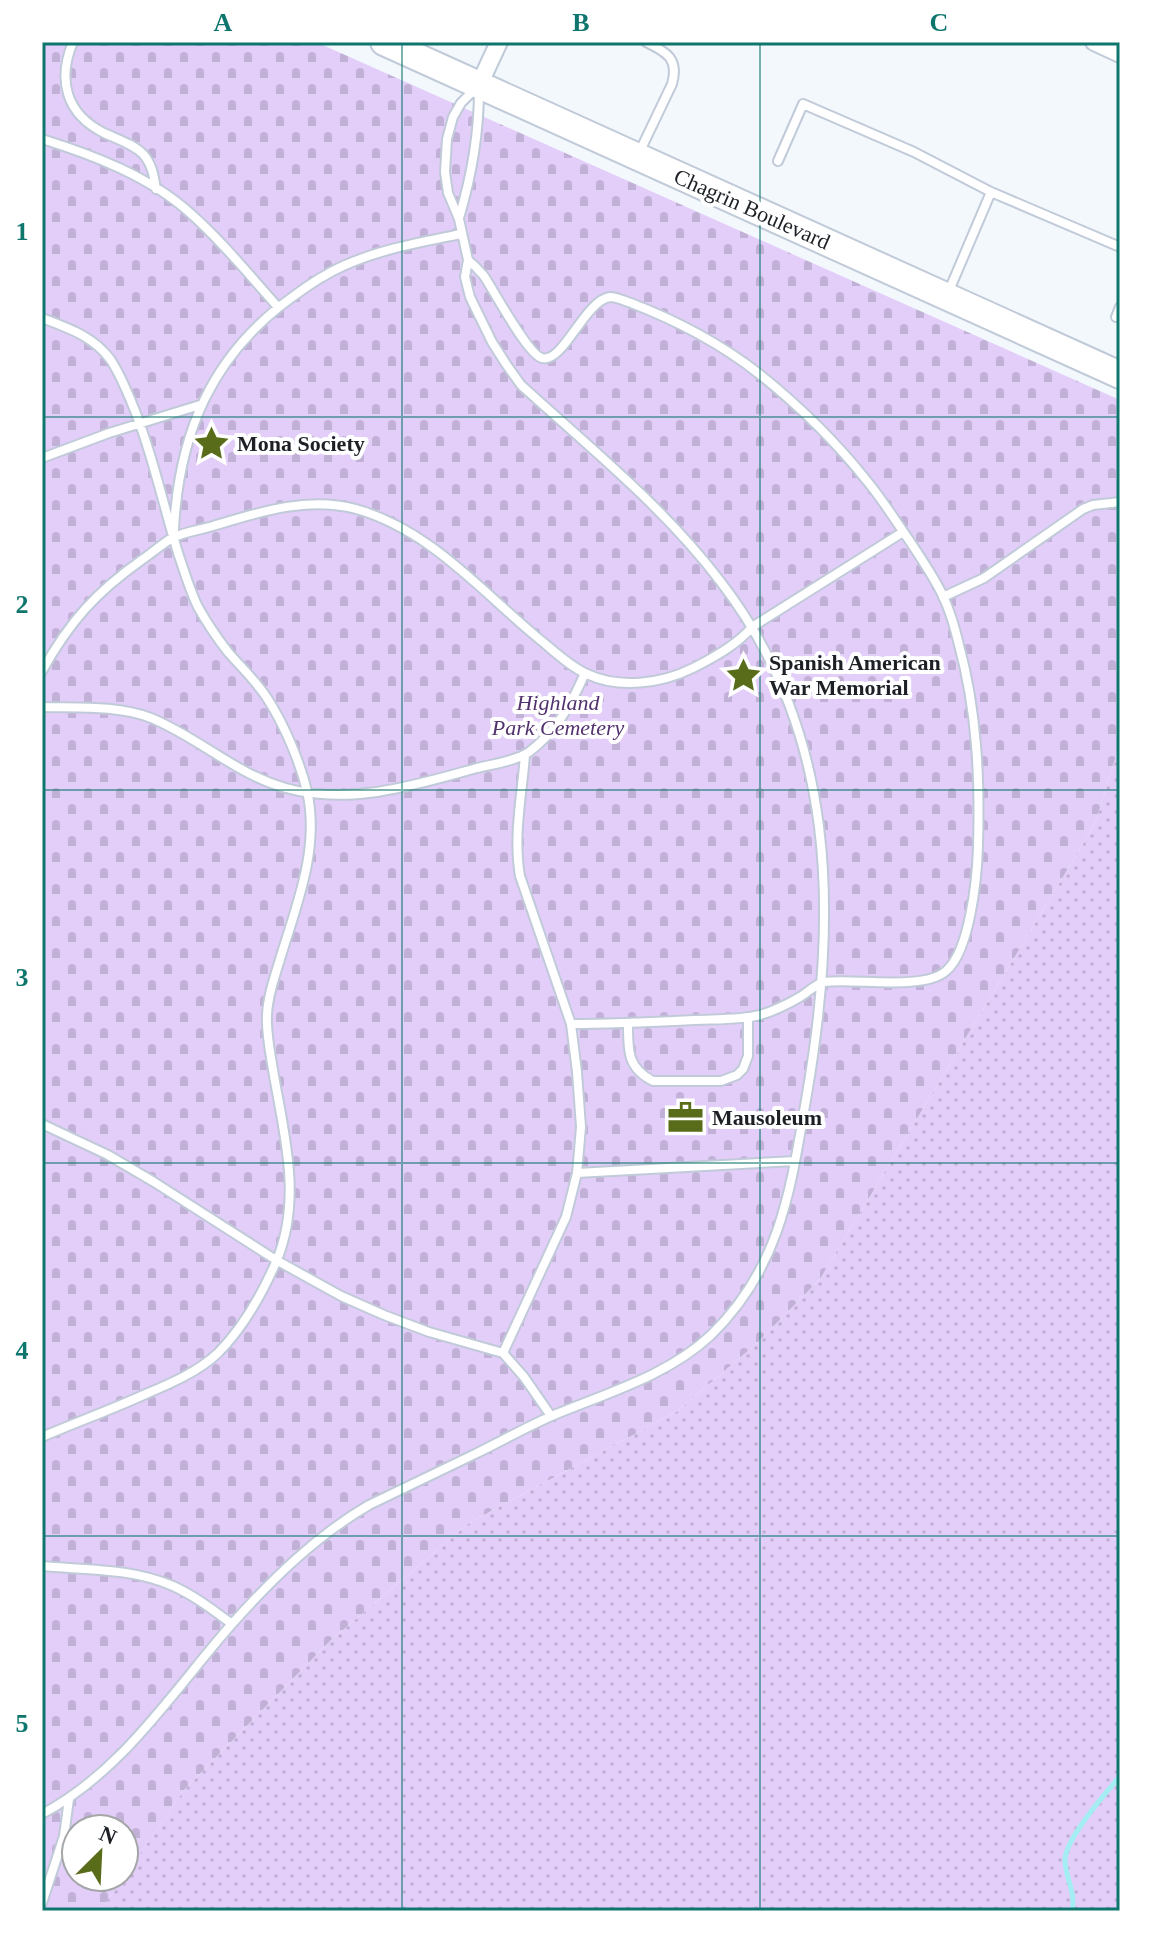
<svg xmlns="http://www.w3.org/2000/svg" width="1162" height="1953" viewBox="0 0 1162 1953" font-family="Georgia,serif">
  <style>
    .grass { fill: url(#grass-dots) }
    .cemetery { fill: url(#cemetery-stones) }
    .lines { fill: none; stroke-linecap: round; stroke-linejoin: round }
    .stream { stroke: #a4edf2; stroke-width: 5 }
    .lane-casing { stroke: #c0cad8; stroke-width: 12 }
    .street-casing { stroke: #c0cad8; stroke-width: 20 }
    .primary-casing { stroke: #c0cad8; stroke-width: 30 }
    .lane { stroke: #fff; stroke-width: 8 }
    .street { stroke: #fff; stroke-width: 16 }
    .primary { stroke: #fff; stroke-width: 26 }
    .grid { fill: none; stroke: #0f766e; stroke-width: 2; stroke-opacity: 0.55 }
    .labels { text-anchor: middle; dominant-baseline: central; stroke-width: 8; stroke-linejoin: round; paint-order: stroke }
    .street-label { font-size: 22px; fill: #1c2025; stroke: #fff }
    .poi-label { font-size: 22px; font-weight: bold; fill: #1c2025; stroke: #fff; text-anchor: start }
    .park-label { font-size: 22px; font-style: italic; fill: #52326d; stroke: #fff }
    .neatline { fill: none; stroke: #0f766e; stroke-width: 3 }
    .grid-label { font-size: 26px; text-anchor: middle; font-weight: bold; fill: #0f766e }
  </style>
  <defs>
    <pattern id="grass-dots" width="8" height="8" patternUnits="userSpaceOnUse" patternTransform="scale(2)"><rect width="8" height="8" fill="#e3cefa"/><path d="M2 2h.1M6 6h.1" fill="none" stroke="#c2b1d6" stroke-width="1.8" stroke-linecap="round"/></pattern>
    <pattern id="cemetery-stones" width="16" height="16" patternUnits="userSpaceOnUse" patternTransform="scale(2)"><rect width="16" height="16" fill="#e3cefa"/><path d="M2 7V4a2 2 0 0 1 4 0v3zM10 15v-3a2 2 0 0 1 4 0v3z" fill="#c2b1d6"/></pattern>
  </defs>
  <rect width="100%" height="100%" fill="#f3f8fd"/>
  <path class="grass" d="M1120 743V1911H100L185 1789 330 1641 469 1523 676 1412 756 1344 820 1279 1095 824Z"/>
  <path class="cemetery" d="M42 42H316L1120 400V743L1095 824 820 1279 756 1344 676 1412 469 1523 330 1641 185 1789 124 1877V1829H76V1877H124L100 1911H42Z"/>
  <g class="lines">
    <path class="stream" d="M1072 1911C1076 1892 1066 1880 1065 1861 1064 1840 1106 1793 1120 1776"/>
    <defs>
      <path id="lane" d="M73 42C57 80 66 114 104 133 117 139 133 144 143 154 152 164 154 176 156 189
        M42 139C93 155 149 176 190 213 222 241 250 276 278 307
        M639 153 672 84C679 59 667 52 646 42
        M778 161 803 104 914 152 991 192
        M459 218C471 178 479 132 479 90
        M468 260C474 265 479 270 484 276 494 291 528 355 542 358 563 364 585 300 610 297 617 297 624 301 631 303 675 320 721 344 758 373 797 404 836 442 867 481 882 499 895 520 909 540 921 558 934 577 943 596 950 611 955 628 959 645 977 711 980 778 978 847 977 878 970 951 946 971 923 991 855 978 824 982 816 984 808 992 800 997 788 1004 774 1011 760 1015 740 1020 717 1019 695 1020 654 1022 613 1024 571 1024
        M948 293 991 192 1120 247
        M1116 317 1120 307
        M42 318C68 328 93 336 110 359 119 372 125 387 131 401 152 451 163 505 179 556 185 573 190 591 198 607 207 623 217 638 228 652 241 667 256 681 267 698 284 724 300 762 307 791 320 847 297 904 281 956 275 976 268 995 267 1015 266 1036 271 1056 274 1076 285 1137 302 1202 276 1262 262 1294 243 1328 218 1353 199 1371 172 1383 148 1393 113 1409 77 1422 42 1437
        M42 458 109 433 200 405
        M174 529C179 433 212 355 291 298 307 286 325 274 343 266 381 249 421 242 461 234
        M943 597 984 578 1083 509 1093 505 1120 502
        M42 671C70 621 96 592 143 559 152 553 162 544 172 538 184 532 200 530 213 526 259 512 307 496 356 509 430 530 480 590 538 638 553 650 569 666 587 674 619 689 661 684 693 668 713 658 737 645 752 627L903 532
        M42 707C78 708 117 705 151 718 198 737 237 775 286 788 349 806 416 785 477 768 493 764 516 761 529 752 556 732 572 703 585 673
        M628 1024C628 1050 627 1068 653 1081H721L737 1075 743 1069 748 1056V1017
        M42 1124 108 1155 154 1182 276 1260 341 1296 384 1315 429 1332 503 1353 524 1377 551 1416
        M577 1173 795 1161
        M503 1353 566 1217 577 1173 581 1127 577 1072 571 1024 520 876C513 836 522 795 525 755
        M42 1566C86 1570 132 1568 173 1586 195 1596 213 1610 232 1624
        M42 1814C122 1772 173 1691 231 1625 272 1579 316 1536 369 1505 404 1488 440 1471 475 1454 502 1441 528 1426 554 1415 607 1393 669 1375 711 1335 782 1266 791 1186 807 1094 838 914 837 732 720 581 664 507 589 447 521 385L506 364 492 342 470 297 465 277 468 260 459 219 448 193 445 172 447 139 453 117 461 103 476 88
        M42 1903 64 1836 69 1799"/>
      <path id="street" d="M1094 42 1120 54
        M479 85 499 42"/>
      <path id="primary" d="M384 42 1120 375"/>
    </defs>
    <use href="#lane" class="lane-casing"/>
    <use href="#street" class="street-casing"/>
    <use href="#primary" class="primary-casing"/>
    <use href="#lane" class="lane"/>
    <use href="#street" class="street"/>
    <use href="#primary" class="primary"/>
  </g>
  <path class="grid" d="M402 42V1911M760 42V1911M42 417H1120M42 790H1120M42 1163H1120M42 1536H1120"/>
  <defs>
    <symbol id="sight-bare" viewBox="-9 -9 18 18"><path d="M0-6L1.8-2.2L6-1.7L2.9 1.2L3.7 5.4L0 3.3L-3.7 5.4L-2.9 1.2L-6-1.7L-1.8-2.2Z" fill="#586c19" stroke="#fff" stroke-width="2.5" paint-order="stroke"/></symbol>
    <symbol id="office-bare" viewBox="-9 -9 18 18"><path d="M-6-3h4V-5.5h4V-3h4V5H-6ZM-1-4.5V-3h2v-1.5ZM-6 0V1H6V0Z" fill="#586c19" stroke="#fff" stroke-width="2.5" paint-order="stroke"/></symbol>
  </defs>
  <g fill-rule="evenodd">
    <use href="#sight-bare" x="186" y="418" width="51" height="51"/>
    <use href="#sight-bare" x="718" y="650" width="51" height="51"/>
    <use href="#office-bare" x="660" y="1092" width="51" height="51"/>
  </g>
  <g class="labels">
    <g class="street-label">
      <text transform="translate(752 209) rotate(24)">Chagrin Boulevard</text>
    </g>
    <g class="poi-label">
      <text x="237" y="443">Mona Society</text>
      <text x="769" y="662">Spanish American<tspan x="769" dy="25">War Memorial</tspan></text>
      <text x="712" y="1117">Mausoleum</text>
    </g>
    <g class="park-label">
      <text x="558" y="702">Highland<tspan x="558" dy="25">Park Cemetery</tspan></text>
    </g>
  </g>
  <rect width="1162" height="1953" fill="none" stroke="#ffffff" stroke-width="88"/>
  <g transform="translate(100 1853) rotate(24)"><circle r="38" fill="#ffffff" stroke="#a4a6a8" stroke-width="2"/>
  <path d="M0-6L14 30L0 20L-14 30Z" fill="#586c19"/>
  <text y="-12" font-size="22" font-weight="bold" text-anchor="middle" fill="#1c2025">N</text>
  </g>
  <rect x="44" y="44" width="1074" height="1865" class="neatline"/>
  <g class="grid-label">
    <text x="223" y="31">A</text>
    <text x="581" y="31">B</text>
    <text x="939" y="31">C</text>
    <text x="22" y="240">1</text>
    <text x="22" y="613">2</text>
    <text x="22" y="986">3</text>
    <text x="22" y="1359">4</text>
    <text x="22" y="1732">5</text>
  </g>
</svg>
